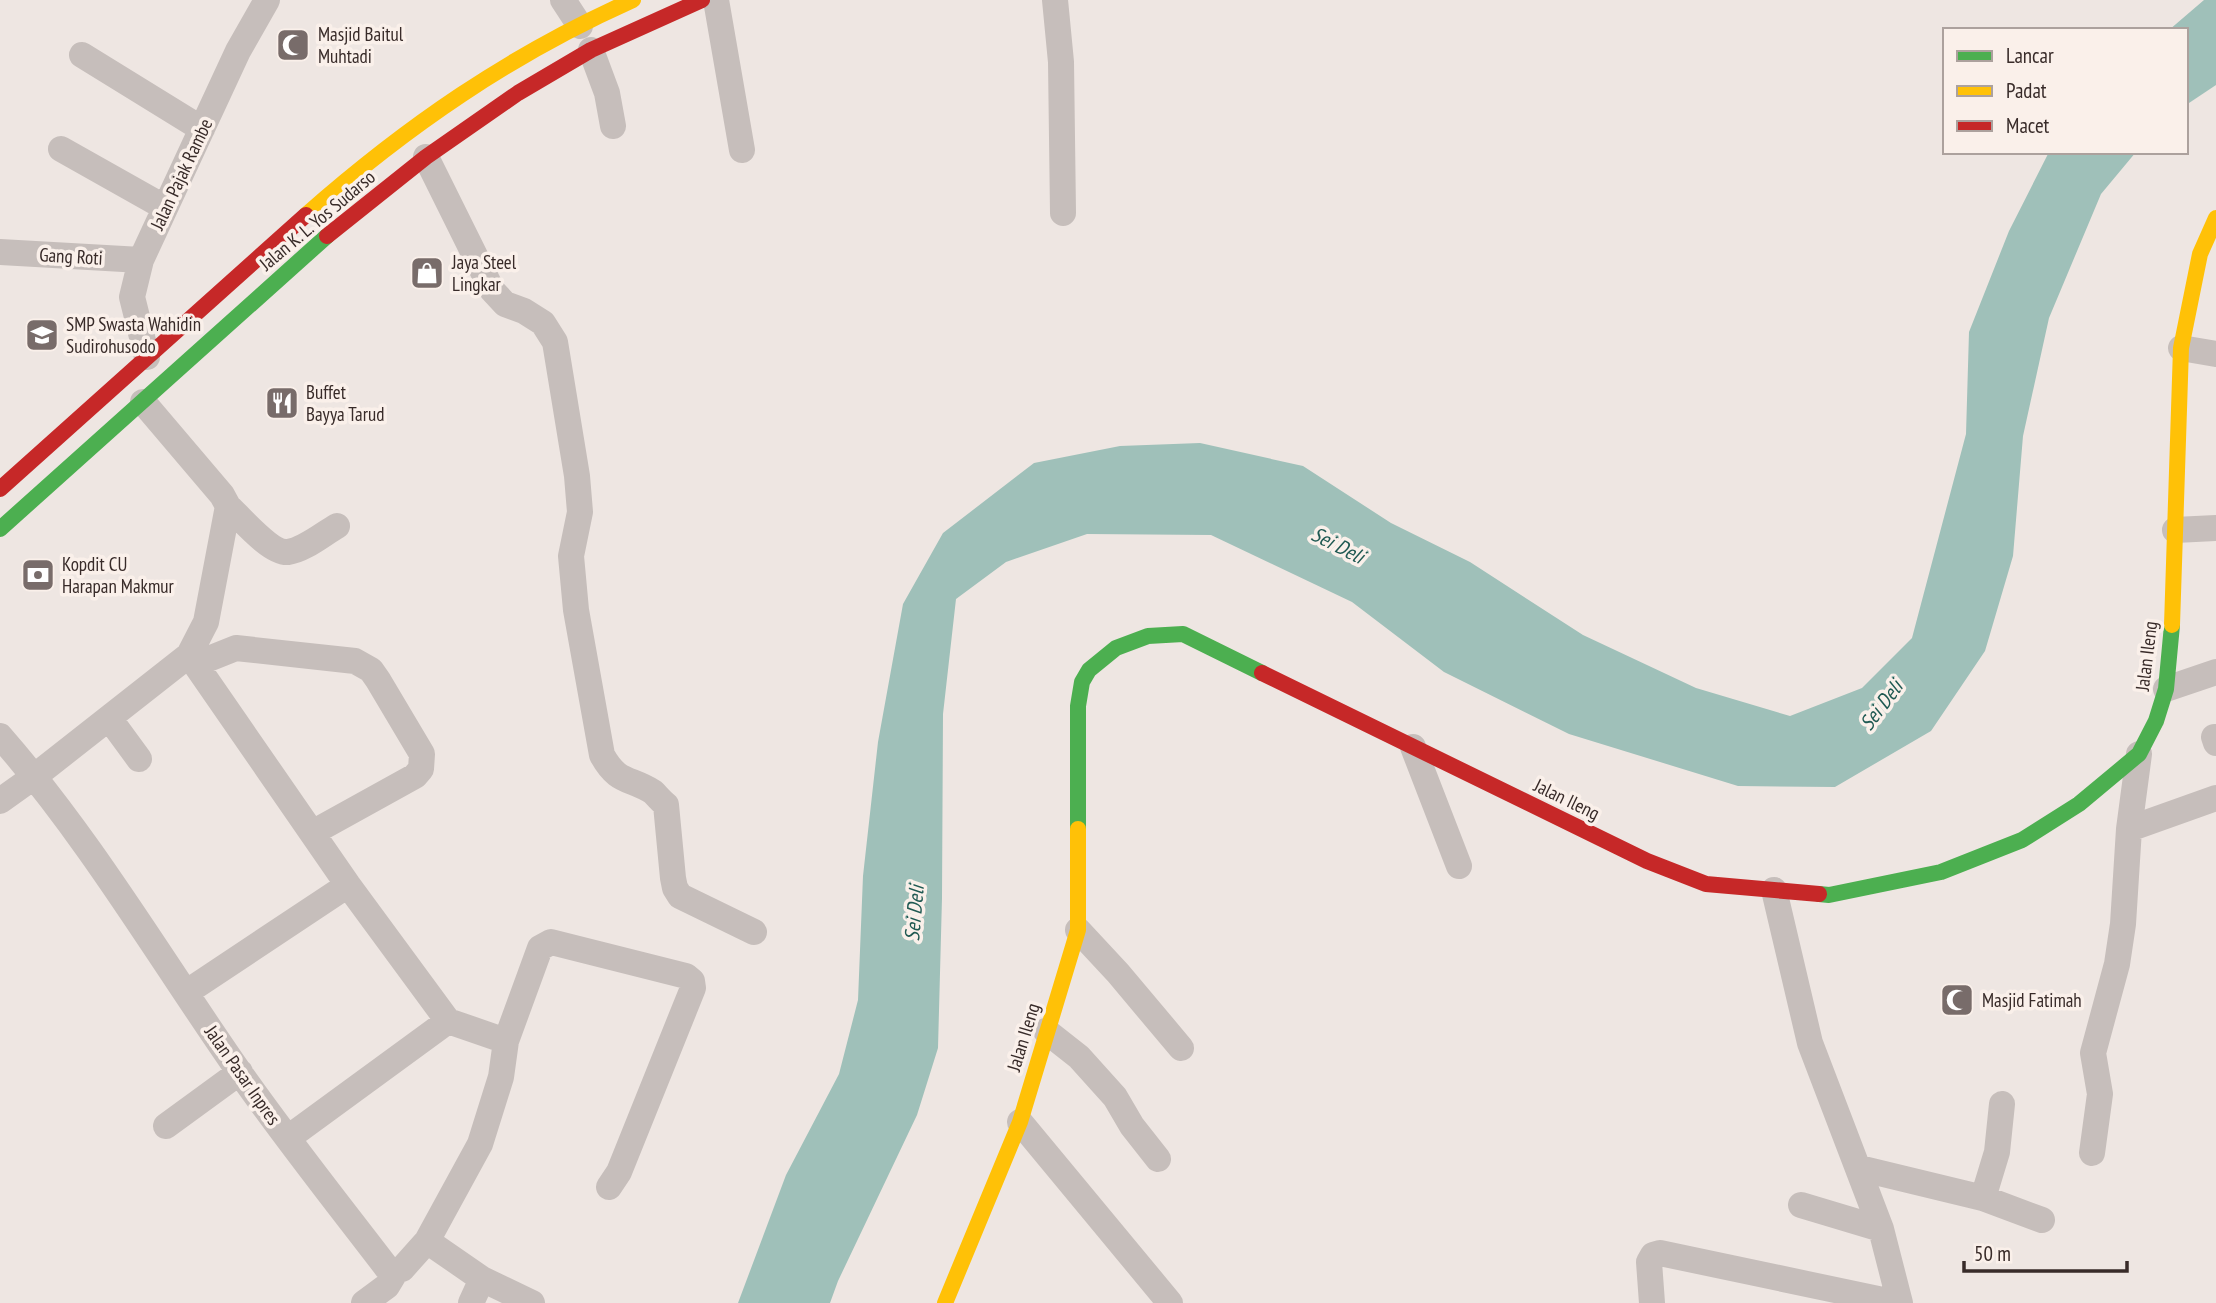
<svg xmlns="http://www.w3.org/2000/svg" width="2216" height="1303" viewBox="0 0 2216 1303" font-family="'PT Sans Narrow',sans-serif">
  <style>
    .water { fill: #9fc0b9 }
    .lines { fill: none; stroke-linecap: round; stroke-linejoin: round }
    .street { stroke: #c6bebb; stroke-width: 26 }
    .fast { stroke: #4caf50; stroke-width: 16 }
    .slow { stroke: #ffc107; stroke-width: 16 }
    .jam { stroke: #c62828; stroke-width: 16 }
    .labels { text-anchor: middle; dominant-baseline: central; stroke-width: 7; stroke-linejoin: round; paint-order: stroke }
    .poi-label { font-size: 19px; fill: #382b29; stroke: #faf0ea; text-anchor: start }
    .street-label { font-size: 19px; fill: #382b29; stroke: #faf0ea }
    .water-label { font-size: 21px; font-style: italic; fill: #1f5952; stroke: #faf0ea }
  </style>
  <rect width="100%" height="100%" fill="#eee6e2"/>
  <path class="water" d="M2204 0H2216V85L2186 105V30H2169Z
    M2049 152H2136L2101 194 2049 318 2023 436 2013 556 1985 651 1931 731 1835 787 1738 786 1569 734 1444 672 1352 602 1211 535 1087 534 1006 562 956 599 943 714 942 898 938 1048 917 1115 838 1281 830 1303H738L786 1175 839 1074 858 1000 863 876 878 742 903 604 943 533 1034 463 1120 446 1200 443 1303 466 1391 523 1470 562 1583 635 1696 688 1790 716 1862 688 1912 638 1966 434 1969 332 2009 231Z"/>
  <g class="lines">
    <path class="street" d="M563 0 580 26
      M716 0 742 150
      M1055 0 1061 62 1063 213
      M591 50 607 93 613 126
      M82 55 202 129
      M61 149 164 207
      M426 157 492 290 505 304 524 311 543 323 555 342 577 476 580 512 571 556 576 610 602 755C618 784 629 777 653 792 657 796 661 801 666 805L673 878 675 888 680 896 754 932
      M0 252 141 260
      M2181 348 2216 354
      M147 357 132 297 141 260 238 51 267 0
      M228 506C240 517 271 554 288 552 304 550 323 534 337 526
      M2175 530 2216 528
      M189 655 348 885 448 1021 506 1041 540 948 551 942 686 976 692 981 693 988 619 1172 609 1187
      M196 664 236 648 355 661 371 670 378 680 422 754 421 769 415 776 312 833
      M2166 689 2216 672
      M109 718 139 759
      M0 736C91 840 161 960 240 1073 287 1140 338 1204 387 1268L396 1271 402 1269 427 1241 482 1279 532 1303
      M2214 737 2216 743
      M1413 747 1459 866
      M0 801 35 776 189 655 206 622 228 506 222 495 143 402
      M2129 829 2216 798
      M1774 890 1810 1043 1881 1229 1900 1303
      M1078 930 1118 973 1181 1048
      M187 992 348 885
      M1046 1031 1079 1057 1115 1097 1132 1126 1158 1159
      M1020 1122 1170 1303
      M166 1126 240 1072
      M288 1138 448 1021
      M2092 1153 2100 1094 2093 1053 2117 964 2123 924 2129 829 2139 754
      M1859 1168 1983 1198 1997 1152 2002 1104
      M1983 1198 2042 1220
      M1801 1205 1881 1229
      M427 1241 480 1144 501 1077 506 1041
      M364 1303 387 1286 396 1271
      M471 1303 482 1279
      M1652 1303 1649 1262 1653 1255 1660 1253 1897 1303"/>
    <path class="fast" d="M0 529 327 236
      M1078 829V706L1082 682 1089 670 1116 648 1148 636 1183 634 1262 673
      M1819 894 1829 895 1941 872 2022 840 2079 804 2139 754 2156 721 2166 689 2172 625"/>
    <path class="slow" d="M306 215C407 126 510 55 633 0
      M2172 625 2181 348 2200 254 2216 218
      M945 1303 1020 1122 1078 930V829"/>
    <path class="jam" d="M327 236 426 157 518 93 591 50 702 0
      M0 489 306 215
      M1262 673 1647 861 1706 884 1819 894"/>
  </g>
  <defs>
    <symbol id="mosque-square" viewBox="-11 -11 22 22"><rect x="-9" y="-9" width="18" height="18" rx="4" fill="#786c6a" stroke="#faf0ea"/><path d="M3.5-4.9A6 6 0 1 0 3.5 4.9A5 5 0 1 1 3.5-4.9Z" fill="#fff"/></symbol>
    <symbol id="shop-square" viewBox="-11 -11 22 22"><rect x="-9" y="-9" width="18" height="18" rx="4" fill="#786c6a" stroke="#faf0ea"/><path d="M-5-2.5h2.3a2.7 3.5 0 0 1 5.4 0H5L5.5 6h-11ZM-1.5-2.5h3a1.5 2.3 0 0 0-3 0Z" fill="#fff"/></symbol>
    <symbol id="school-square" viewBox="-11 -11 22 22"><rect x="-9" y="-9" width="18" height="18" rx="4" fill="#786c6a" stroke="#faf0ea"/><path d="M0-5L7-2L0 1L-7-2ZM-4 1L0 2.5L4 1V4Q0 6-4 4Z" fill="#fff"/></symbol>
    <symbol id="restaurant-square" viewBox="-11 -11 22 22"><rect x="-9" y="-9" width="18" height="18" rx="4" fill="#786c6a" stroke="#faf0ea"/><path d="M-5-6h1v4h1v-4h1v4h1v-4h1v5L-1.5 .5V6h-2V.5L-5-1ZM5-6V6H3V1.5H1.5Q1.5-4 5-6Z" fill="#fff"/></symbol>
    <symbol id="bank-square" viewBox="-11 -11 22 22"><rect x="-9" y="-9" width="18" height="18" rx="4" fill="#786c6a" stroke="#faf0ea"/><path d="M-6-4H6V4H-6ZM0-2.3a2.3 2.3 0 1 0 0 4.6a2.3 2.3 0 1 0 0-4.6Z" fill="#fff"/></symbol>
  </defs>
  <g fill-rule="evenodd">
    <use href="#mosque-square" x="274" y="26" width="38" height="38"/>
    <use href="#shop-square" x="408" y="254" width="38" height="38"/>
    <use href="#school-square" x="23" y="316" width="38" height="38"/>
    <use href="#restaurant-square" x="263" y="384" width="38" height="38"/>
    <use href="#bank-square" x="19" y="556" width="38" height="38"/>
    <use href="#mosque-square" x="1938" y="981" width="38" height="38"/>
  </g>
  <g class="labels">
    <g class="poi-label">
      <text x="318" y="34">Masjid Baitul<tspan x="318" dy="22">Muhtadi</tspan></text>
      <text x="452" y="262">Jaya Steel<tspan x="452" dy="22">Lingkar</tspan></text>
      <text x="66" y="324">SMP Swasta Wahidin<tspan x="66" dy="22">Sudirohusodo</tspan></text>
      <text x="306" y="392">Buffet<tspan x="306" dy="22">Bayya Tarud</tspan></text>
      <text x="62" y="564">Kopdit CU<tspan x="62" dy="22">Harapan Makmur</tspan></text>
      <text x="1982" y="1000">Masjid Fatimah</text>
    </g>
    <g class="street-label">
      <text transform="translate(181 174) rotate(-65)">Jalan Pajak Rambe</text>
      <text transform="translate(317 220) rotate(-40)">Jalan K. L. Yos Sudarso</text>
      <text transform="translate(71 256) rotate(3)">Gang Roti</text>
      <text transform="translate(2146 656) rotate(-83)">Jalan Ileng</text>
      <text transform="translate(1567 799) rotate(26)">Jalan Ileng</text>
      <text transform="translate(1023 1037) rotate(-73)">Jalan Ileng</text>
      <text transform="translate(243 1075) rotate(55)">Jalan Pasar Inpres</text>
    </g>
    <g class="water-label">
      <text transform="translate(1338 545) rotate(27)">Sei Deli</text>
      <text transform="translate(1881 705) rotate(-53)">Sei Deli</text>
      <text transform="translate(914 913) rotate(-85)">Sei Deli</text>
    </g>
  </g>
  <rect x="1943" y="28" width="245" height="126" fill="#faf0ea" stroke="#aca19d" stroke-width="2"/>
  <rect x="1957" y="51" width="35" height="10" fill="#4caf50" stroke="#aca19d" stroke-width="2"/>
  <text x="2006" y="63" font-size="21" fill="#382b29">Lancar</text>
  <rect x="1957" y="86" width="35" height="10" fill="#ffc107" stroke="#aca19d" stroke-width="2"/>
  <text x="2006" y="98" font-size="21" fill="#382b29">Padat</text>
  <rect x="1957" y="121" width="35" height="10" fill="#c62828" stroke="#aca19d" stroke-width="2"/>
  <text x="2006" y="133" font-size="21" fill="#382b29">Macet</text>
  <path d="M1964 1261v10h163v-10" fill="none" stroke="#382b29" stroke-width="3.5"/>
  <text x="1974" y="1261" font-size="21" fill="#382b29" stroke="#faf0ea" stroke-width="5" paint-order="stroke">50 m</text>
</svg>
